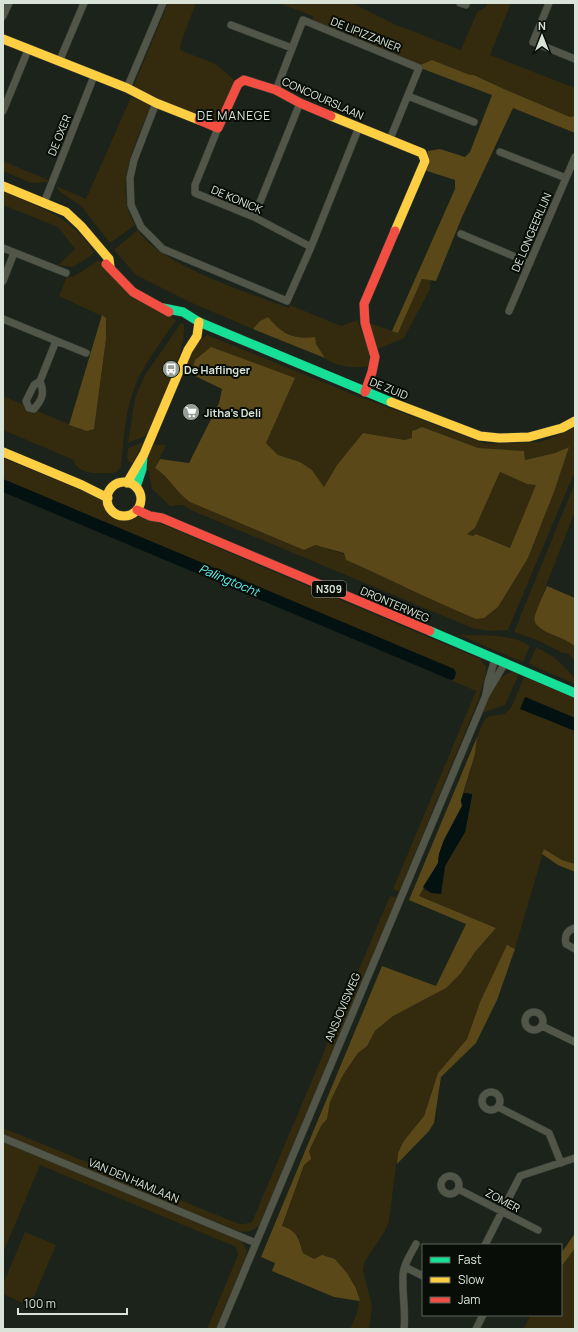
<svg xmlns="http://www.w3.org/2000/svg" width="578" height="1332" viewBox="0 0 578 1332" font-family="Manrope,sans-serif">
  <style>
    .green { fill: #342a0e }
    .forest { fill: #5a4819; fill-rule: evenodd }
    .water { fill: #031211 }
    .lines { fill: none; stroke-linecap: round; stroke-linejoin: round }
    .street-casing { stroke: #363d35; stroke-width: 8 }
    .fast-casing { stroke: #363d35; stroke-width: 10 }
    .slow-casing { stroke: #363d35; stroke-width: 10 }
    .jam-casing { stroke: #363d35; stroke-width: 10 }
    .street { stroke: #525649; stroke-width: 7 }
    .fast { stroke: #16e098; stroke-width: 9 }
    .slow { stroke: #ffcf43; stroke-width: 9 }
    .jam { stroke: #f24e42; stroke-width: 9 }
    .labels { text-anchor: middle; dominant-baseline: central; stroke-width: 4; stroke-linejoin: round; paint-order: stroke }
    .shield { fill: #080e07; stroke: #9aa399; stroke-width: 1 }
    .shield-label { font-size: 10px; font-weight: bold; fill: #d9e3d8 }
    .street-label { font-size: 11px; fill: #d9e3d8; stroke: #080e07 }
    .poi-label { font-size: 11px; font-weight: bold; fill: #d9e3d8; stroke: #080e07; text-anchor: start }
    .neighbourhood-label { font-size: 12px; letter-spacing: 1px; fill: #d9e3d8; stroke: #080e07 }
    .water-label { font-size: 12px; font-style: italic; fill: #60f3f6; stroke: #080e07 }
  </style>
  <rect width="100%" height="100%" fill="#1b231a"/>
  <path class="green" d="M168 3H196L180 45V50L216 64 234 80 216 124 132 90Z
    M279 3H352L394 24 461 50 477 12 486 7 488 3H511L490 55 575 88V116L570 117 504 89 475 75H470L432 60 420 65 312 23 313 16Z
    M131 97 151 105C136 144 112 184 135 225L110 243 81 206 59 191 56 186 86 199Z
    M3 161 48 180V182L31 183 3 171Z
    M3 191C40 208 71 215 94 252L92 255 73 267 58 265 75 249 58 227 3 205Z
    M138 230C158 264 251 294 289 308L290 305 341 326 357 320 369 349V366C358 369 336 367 326 359 323 356 319 348 316 344 296 336 282 335 268 317L260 321 253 329 192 303 136 275 114 250Z
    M99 260C119 291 143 304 176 320 160 344 140 368 132 395 124 418 124 442 121 466L117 472C105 474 76 476 74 460L3 430V396L82 430 94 429 106 339V318L59 296 67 276 73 277Z
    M422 279 430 280V289L404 338 378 349 367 322 398 333Z
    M181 323 184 324C186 355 161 403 148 432L145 436 128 443 135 398 145 375Z
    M207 335 355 395 486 444 540 442 570 430 575 426V471L508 630 491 631 472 628 193 511 183 505 170 506 152 489 149 471 143 467 153 444 166 445 155 468 169 480 315 545 344 554 346 560C390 579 432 601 476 619L498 607 528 558 554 492 569 447 555 453 525 460 524 451 478 449 422 427 414 429 412 439 405 440 363 433 337 465 324 487 312 470 300 462 278 455 266 443 295 378 195 360 191 374 183 372 196 342Z
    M143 442 133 463 129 462 127 457 128 448Z
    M3 458 98 497C105 502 105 510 111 515 122 524 134 515 145 517L480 659 486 667V672L478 701 399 892 393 889 476 691 451 680 454 679 456 673 454 669 3 479Z
    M500 472 527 484 537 485 510 548 476 534 473 536 467 534 475 528Z
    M575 483V511L534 617 538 628 571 642 575 647V661L569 654 563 653 537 640 514 632Z
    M457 634C481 637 509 632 530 646L523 662Z
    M536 647 554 657 575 678V684L529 664Z
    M514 672 519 674 505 705 482 713C489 698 495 674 514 672Z
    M524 677 575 698V718L526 697 521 708 575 731V864L562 860 544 849 515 949 507 946 480 1002 467 1039 438 1073 424 1116 403 1142 398 1152 389 1220 385 1231 365 1261 363 1270 372 1306 369 1329H350C367 1295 358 1286 335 1259H314L303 1253 298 1236 282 1227 309 1151 321 1126 327 1119 330 1102 343 1075 358 1053 367 1046 375 1031 393 1016 410 1005 429 997 461 973 475 952 496 928 419 896 423 887 424 890 441 894 445 866 465 832 472 796 468 793H464L475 754 477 737 484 720 490 716 505 714 512 706Z
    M390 896 397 898 259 1226C252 1231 247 1233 238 1231L3 1135V1128L239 1224H245L252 1222Z
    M3 1140 241 1240 247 1251 246 1257 216 1329H207L238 1255 236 1247 40 1165 3 1253Z
    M25 1232 56 1245 30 1306 3 1294V1284Z
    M575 1234V1329H524L530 1315H561V1252Z"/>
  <path class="forest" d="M432 60 470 75H474L504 89 570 117 575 116V133L513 108 462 217 436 281 422 279 398 333 392 331 455 189V180L424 170 428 151 440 149 465 157 470 152 492 95 423 69 420 65Z
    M102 315 106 318V339L94 429 87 431 69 425Z
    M268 317C282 334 294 340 315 337L316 344 325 358 253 329 260 321Z
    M211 347 295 378 266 443 278 455 300 462 312 470 324 487 337 465 363 433 405 440 412 438V431L422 427 478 448 524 451 525 460 555 453 569 447 554 492 528 558 498 607 484 618 476 619C432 601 390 579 346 560L344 553 315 545 304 550 190 502C176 492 169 477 155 468L160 459 189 463 219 403 222 389 191 374 195 360ZM500 472 527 484 536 485 510 548 476 534 473 536 467 534 475 528Z
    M547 586 575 598V647C566 635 529 633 535 615 538 605 543 596 547 586Z
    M477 737 475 754 461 800 462 806 444 840 439 854 438 863 419 896 496 928 475 952 461 973 446 988 393 1016 375 1031 367 1046 358 1053 343 1075 330 1102 327 1119 321 1126 309 1151 311 1159 304 1165 282 1226C298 1232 298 1237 303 1253L314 1259 322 1255 335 1259 347 1273 356 1288 360 1301 334 1297 272 1271 275 1263 261 1257 382 966 436 986 466 924 409 900Z
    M544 849 562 860 575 864V872L558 865 542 854Z
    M507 945 515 949 497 1000 476 1043 441 1077 434 1123 429 1131 397 1164 398 1153 403 1142 424 1116 438 1073 467 1039 480 1002Z
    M575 1233V1248L561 1267V1254Z"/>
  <path class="water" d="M3 479 454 669 456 673 454 679 451 680 3 492Z
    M525 697 575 718V731L520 709Z
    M464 793 472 794V796L465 832 445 866 441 894 431 893 423 887 438 863 439 854 444 840 462 806 461 800Z"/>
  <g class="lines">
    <defs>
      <path id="street" d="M460 3 466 5
        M549 3 533 42 575 59
        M3 16 9 3
        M231 25 292 48
        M59 62 84 3
        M127 88 163 3
        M276 90 303 20 419 68 390 139
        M408 96 474 122
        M156 103 134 160 130 178 131 205 141 227 163 249 287 301 311 247 359 127
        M3 111 28 50
        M218 128 195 185V193L254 217 311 247
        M500 152 566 178
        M44 203 94 76
        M254 217 300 103
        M461 234 530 263
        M3 248 66 273
        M3 281 14 253
        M509 311 575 157
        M3 319 86 353
        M40 381C45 393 42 400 34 409L29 408 26 401 34 385 40 381 56 341
        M486 694 488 682 495 659
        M575 928C567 930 564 936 566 944L575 949
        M525 1021a9 9 0 1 1 18 0a9 9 0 1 1-18 0Z
        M542 1026 575 1042
        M482 1101a9 9 0 1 1 18 0a9 9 0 1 1-18 0Z
        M498 1107 549 1133 561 1163
        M3 1138 256 1243
        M441 1185a9 9 0 1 1 18 0a9 9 0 1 1-18 0Z
        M458 1189 538 1230
        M485 1245 520 1176 575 1158
        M405 1267 423 1276
        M220 1329 486 695 505 663
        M404 1329C406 1311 402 1294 403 1276 403 1265 411 1254 416 1244
        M476 1329 483 1315"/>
      <path id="fast" d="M163 308 183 312 199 322 391 402
        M136 487 142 469 143 456
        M430 631 575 693"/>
      <path id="slow" d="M3 39 127 88 156 103 199 120
        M331 116 422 153 425 161 395 231
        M3 186 66 212 81 226 109 259 110 267
        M391 402 480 436 499 438 529 437 562 428 575 421
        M3 452 82 485 108 498
        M107 499a17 17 0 1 1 34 0a17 17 0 1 1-34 0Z
        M127 483 144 454 188 350 197 336 199 322"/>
      <path id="jam" d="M199 120 218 128 238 84 244 80 276 90 300 103 331 116
        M106 264 133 292 169 312
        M365 392 372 372 375 357 365 323 364 304 395 231
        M137 510 150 516 162 518 430 631"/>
    </defs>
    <use href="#street" class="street-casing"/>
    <use href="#fast" class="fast-casing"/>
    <use href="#slow" class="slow-casing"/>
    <use href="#jam" class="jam-casing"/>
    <use href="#street" class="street"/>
    <use href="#fast" class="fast"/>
    <use href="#slow" class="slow"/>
    <use href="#jam" class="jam"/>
  </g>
  <defs>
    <symbol id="bus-disc" viewBox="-11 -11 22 22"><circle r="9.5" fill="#96a096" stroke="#080e07"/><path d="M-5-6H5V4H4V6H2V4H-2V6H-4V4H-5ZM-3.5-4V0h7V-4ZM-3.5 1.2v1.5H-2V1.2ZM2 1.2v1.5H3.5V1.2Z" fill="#fff"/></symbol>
    <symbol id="supermarket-disc" viewBox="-11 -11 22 22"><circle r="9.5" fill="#96a096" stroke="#080e07"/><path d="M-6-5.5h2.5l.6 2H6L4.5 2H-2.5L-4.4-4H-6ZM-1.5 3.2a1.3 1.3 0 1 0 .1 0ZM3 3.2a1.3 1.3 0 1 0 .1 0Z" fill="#fff"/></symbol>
  </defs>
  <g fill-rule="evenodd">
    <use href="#bus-disc" x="161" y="359" width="20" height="20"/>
    <use href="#supermarket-disc" x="181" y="402" width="20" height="20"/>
  </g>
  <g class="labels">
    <rect class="shield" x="312" y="581" width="34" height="16" rx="3"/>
    <g class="shield-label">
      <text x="329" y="589">N309</text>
    </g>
    <g class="street-label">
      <text transform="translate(366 34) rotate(22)">DE LIPIZZANER</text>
      <text transform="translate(323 98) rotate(24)">CONCOURSLAAN</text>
      <text transform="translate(59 135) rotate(-68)">DE OXER</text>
      <text transform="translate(237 199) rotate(23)">DE KONICK</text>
      <text transform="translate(531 232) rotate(-67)">DE LONGEERLIJN</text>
      <text transform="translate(389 388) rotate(22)">DE ZUID</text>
      <text transform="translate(395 604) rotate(23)">DRONTERWEG</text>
      <text transform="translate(342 1007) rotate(-67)">ANSJOVISWEG</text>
      <text transform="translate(134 1180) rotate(23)">VAN DEN HAMLAAN</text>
      <text transform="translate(503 1200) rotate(28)">ZOMER</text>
    </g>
    <g class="poi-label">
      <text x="184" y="369">De Haflinger</text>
      <text x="204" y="412">Jitha's Deli</text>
    </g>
    <g class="neighbourhood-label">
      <text x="234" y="115">DE MANEGE</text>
    </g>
    <g class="water-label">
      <text transform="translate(229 580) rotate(23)">Palingtocht</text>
    </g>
  </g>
  <rect width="578" height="1332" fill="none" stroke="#d9e3d8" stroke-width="8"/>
  <rect x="422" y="1244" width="140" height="72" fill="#080e07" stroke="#5c635b"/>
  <rect x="430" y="1257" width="20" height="6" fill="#16e098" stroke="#5c635b"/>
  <text x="458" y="1264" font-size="12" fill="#d9e3d8">Fast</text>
  <rect x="430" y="1277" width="20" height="6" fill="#ffcf43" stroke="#5c635b"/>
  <text x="458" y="1284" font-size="12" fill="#d9e3d8">Slow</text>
  <rect x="430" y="1297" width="20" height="6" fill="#f24e42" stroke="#5c635b"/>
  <text x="458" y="1304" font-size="12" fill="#d9e3d8">Jam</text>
  <g transform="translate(542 36)" stroke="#080e07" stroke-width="3" paint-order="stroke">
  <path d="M0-3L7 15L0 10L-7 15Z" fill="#d9e3d8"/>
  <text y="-6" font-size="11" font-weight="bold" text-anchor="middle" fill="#d9e3d8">N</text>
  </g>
  <path d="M18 1308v6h109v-6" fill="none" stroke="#d9e3d8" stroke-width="2"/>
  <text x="24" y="1308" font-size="12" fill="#d9e3d8" stroke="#080e07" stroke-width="3" paint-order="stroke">100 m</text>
</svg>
